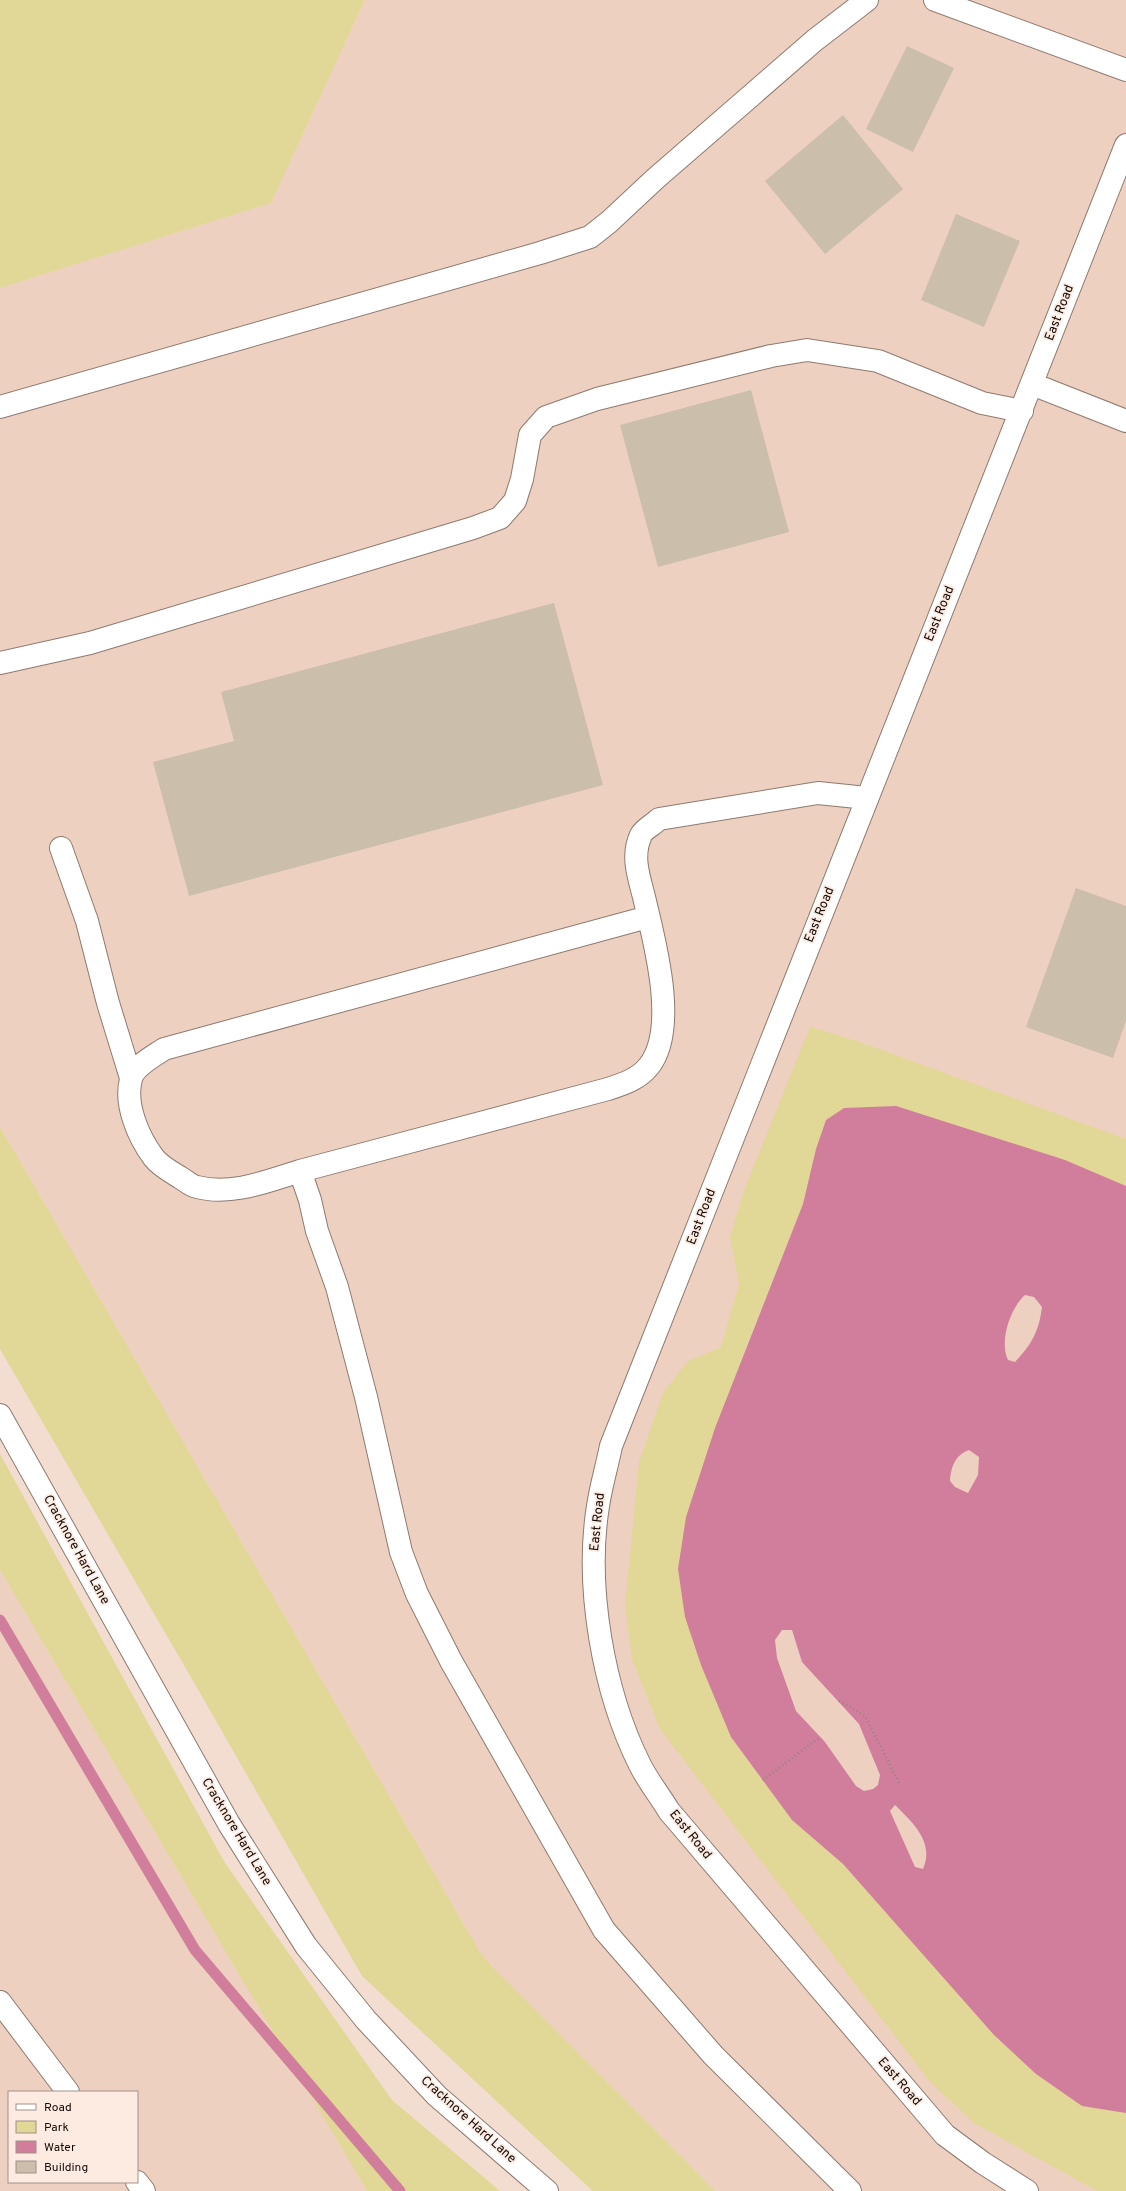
<svg xmlns="http://www.w3.org/2000/svg" width="1126" height="2191" viewBox="0 0 1126 2191" font-family="Overpass,sans-serif">
  <style>
    .built { fill: #edd0c0; fill-rule: evenodd }
    .green { fill: #e1d796 }
    .water { fill: #d17e9c; fill-rule: evenodd }
    .lines { fill: none; stroke-linecap: round; stroke-linejoin: round }
    .stream { stroke: #d17e9c; stroke-width: 11 }
    .building { fill: #cbbeab }
    .minor-casing { stroke: #8e7a6f; stroke-width: 24 }
    .path { stroke: #94857c; stroke-width: 2.5; stroke-dasharray: 1 3; stroke-linecap: butt }
    .minor { stroke: #fff; stroke-width: 22 }
    .labels { text-anchor: middle; dominant-baseline: central; stroke-width: 3.5; stroke-linejoin: round; paint-order: stroke }
    .street-label { font-size: 13px; fill: #110a06; stroke: #fdebe2 }
  </style>
  <rect width="100%" height="100%" fill="#f3ddd1"/>
  <path class="built" d="M365 0H1126V2191H715L491 1965 480 1952 0 1127V288L271 203Z
    M0 1570 367 2191H0ZM9 2092H137V2182H9Z"/>
  <path class="green" d="M0 0H365L271 203 0 288Z
    M810 1027 857 1041 1126 1139V1186L1065 1160 1002 1141 861 1107 844 1108 826 1120 816 1149 803 1204 741 1360 731 1737 792 1820 843 1864 994 2035 1036 2074 1082 2106 1126 2113V2191H1097L974 2123 930 2082 660 1729 632 1659 625 1606 639 1462 663 1393 688 1361 721 1347 739 1284 730 1237 744 1190Z
    M0 1127 480 1952 491 1965 715 2191H593L362 1976 192 1679 0 1349Z
    M0 1454 225 1863 392 2100 500 2191H367L0 1570Z"/>
  <path class="water" d="M896 1106 1065 1160 1126 1186V2113L1082 2106 1036 2074 994 2035 843 1864 792 1820 731 1737 701 1665 685 1617 678 1569 686 1517 715 1428 803 1204 816 1149 826 1120 844 1108ZM1025 1295 1034 1297 1042 1307C1039 1331 1032 1344 1015 1362L1008 1360C999 1342 1010 1308 1025 1295ZM969 1450 979 1457 978 1475 968 1493 955 1487 950 1481C951 1467 955 1455 969 1450ZM782 1630H792L802 1662 859 1724 880 1775 878 1785 873 1789 864 1791 856 1786 825 1742 796 1711 777 1658 775 1640ZM895 1805C912 1822 935 1842 923 1869L915 1867 890 1811Z"/>
  <g class="lines">
    <path class="stream" d="M0 1620 195 1950 400 2191"/>
  </g>
  <path class="building" d="M907 46 954 68 913 152 866 129Z
    M843 115 903 189 825 254 765 181Z
    M956 214 1020 241 984 327 921 300Z
    M751 390 789 532 658 567 620 425Z
    M554 603 603 785 189 896 153 762 234 741 221 692Z
    M1076 888 1126 906V1021L1113 1058 1026 1027Z"/>
  <g class="lines">
    <defs>
      <path id="minor" d="M935 0 1126 70
        M1032 384 1126 421
        M0 407 540 253 590 237 609 222 655 179 815 40 867 0
        M0 663 90 643 473 528 500 518 515 501 522 479 530 435 546 417 597 399 771 356 807 350 878 361 982 403 1022 411
        M61 848 87 921 108 1003 131 1078
        M300 1171C268 1181 231 1196 197 1187 191 1186 186 1181 181 1178 173 1173 160 1166 154 1158 139 1138 124 1105 131 1079 134 1066 154 1056 164 1049L648 917
        M0 1415 229 1824 306 1946 366 2020 437 2096 547 2191
        M0 2002 68 2092
        M137 2182 144 2191
        M850 2191 713 2055 604 1930 451 1661 417 1594 401 1552 366 1397 337 1287 317 1231 310 1200 300 1171 608 1089C623 1084 639 1079 649 1066 679 1028 654 940 644 897 639 877 631 856 641 835 643 830 654 824 659 819L818 793 867 798
        M1027 2191 983 2163 945 2135 669 1811C660 1796 648 1781 640 1765 603 1691 585 1587 598 1506 601 1486 607 1466 611 1446L1126 145"/>
    </defs>
    <use href="#minor" class="minor-casing"/>
    <path class="path" d="M839 1701 865 1716 899 1783
      M763 1780 820 1737"/>
    <use href="#minor" class="minor"/>
  </g>
  <g class="labels">
    <g class="street-label">
      <text transform="translate(1060 313) rotate(-69)">East Road</text>
      <text transform="translate(940 614) rotate(-68)">East Road</text>
      <text transform="translate(820 915) rotate(-68)">East Road</text>
      <text transform="translate(702 1217) rotate(-69)">East Road</text>
      <text transform="translate(598 1522) rotate(-84)">East Road</text>
      <text transform="translate(76 1550) rotate(61)">Cracknore Hard Lane</text>
      <text transform="translate(236 1832) rotate(59)">Cracknore Hard Lane</text>
      <text transform="translate(690 1835) rotate(51)">East Road</text>
      <text transform="translate(899 2082) rotate(49)">East Road</text>
      <text transform="translate(468 2120) rotate(42)">Cracknore Hard Lane</text>
    </g>
  </g>
  <rect x="8" y="2091" width="130" height="92" fill="#fdebe2" stroke="#9f918a"/>
  <rect x="16" y="2104" width="20" height="6" fill="#ffffff" stroke="#9f918a"/>
  <text x="44" y="2111" font-size="12" fill="#110a06">Road</text>
  <rect x="16" y="2121" width="20" height="12" fill="#e1d796" stroke="#9f918a"/>
  <text x="44" y="2131" font-size="12" fill="#110a06">Park</text>
  <rect x="16" y="2141" width="20" height="12" fill="#d17e9c" stroke="#9f918a"/>
  <text x="44" y="2151" font-size="12" fill="#110a06">Water</text>
  <rect x="16" y="2161" width="20" height="12" fill="#cbbeab" stroke="#9f918a"/>
  <text x="44" y="2171" font-size="12" fill="#110a06">Building</text>
</svg>
